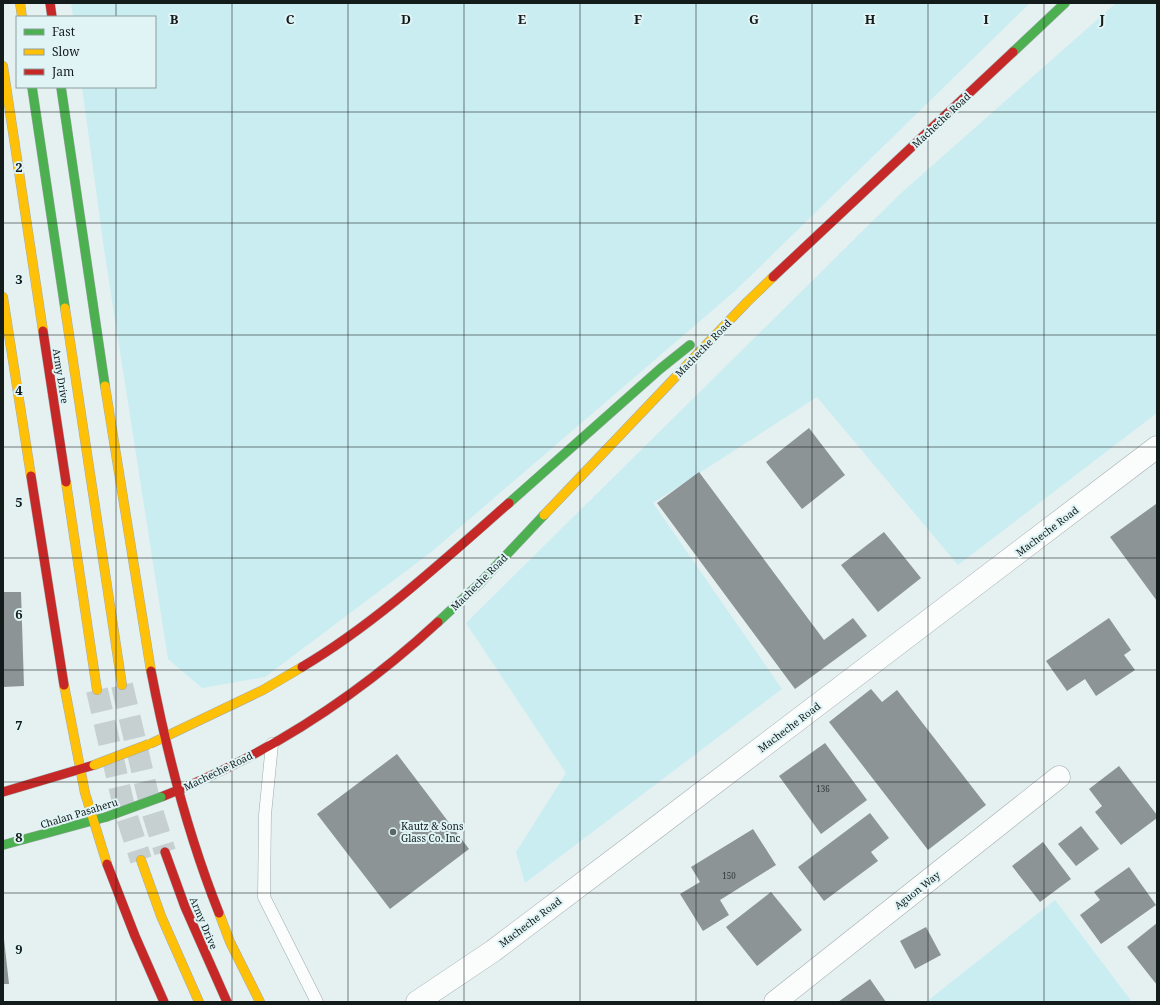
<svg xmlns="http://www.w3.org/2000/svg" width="1160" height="1005" viewBox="0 0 1160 1005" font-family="'Noto Serif',serif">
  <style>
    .green { fill: #caedf1 }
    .building { fill: #8c9495 }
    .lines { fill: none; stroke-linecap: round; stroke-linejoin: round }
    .secondary-tunnel { stroke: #c6d0d1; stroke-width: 22; stroke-dasharray: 22 11; stroke-linecap: butt }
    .lane-casing { stroke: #a2abab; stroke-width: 13 }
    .street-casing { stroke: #a2abab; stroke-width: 23 }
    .fast-casing { stroke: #a2abab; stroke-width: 10 }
    .slow-casing { stroke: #a2abab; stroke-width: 10 }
    .jam-casing { stroke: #a2abab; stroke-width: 10 }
    .lane { stroke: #fbfdfd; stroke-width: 12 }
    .street { stroke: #fbfdfd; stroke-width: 22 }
    .fast { stroke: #4caf50; stroke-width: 9 }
    .slow { stroke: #ffc107; stroke-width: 9 }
    .jam { stroke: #c62828; stroke-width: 9 }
    .fast-bridge-casing { stroke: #a2abab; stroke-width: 10; stroke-linecap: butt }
    .slow-bridge-casing { stroke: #a2abab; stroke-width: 10; stroke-linecap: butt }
    .fast-bridge { stroke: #4caf50; stroke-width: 9 }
    .slow-bridge { stroke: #ffc107; stroke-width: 9 }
    .grid { fill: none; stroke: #131b1b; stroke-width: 1; stroke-opacity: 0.55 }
    .poi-dot { fill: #5c6666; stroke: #e0f4f6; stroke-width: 1.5 }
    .labels { text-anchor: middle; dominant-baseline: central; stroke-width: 4; stroke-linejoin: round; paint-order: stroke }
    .number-label { font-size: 8px; fill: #31393a }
    .street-label { font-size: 10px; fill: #131b1b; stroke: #e0f4f6 }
    .poi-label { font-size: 10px; fill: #131b1b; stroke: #e0f4f6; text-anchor: start }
    .grid-label { font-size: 13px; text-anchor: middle; font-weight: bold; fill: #131b1b; stroke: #e0f4f6; stroke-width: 4; stroke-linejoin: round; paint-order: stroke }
  </style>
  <rect width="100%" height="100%" fill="#e5f0f1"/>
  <path class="green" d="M71 3H1030L735 291 430 553 265 677 202 688 168 659 104 249 82 87H155V17H73Z
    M1116 3H1157V413L958 565 817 397 653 503 782 689 525 883 516 852 566 773 466 623 900 194Z
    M1055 900 1132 1002H926Z"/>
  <path class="building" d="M809 428 845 475 802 509 766 462Z
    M699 472 824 640 853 618 867 636 795 689 657 503Z
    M1156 504 1157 505V601L1110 537Z
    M884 532 921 578 878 612 841 565Z
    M3 592H21L24 686 3 687Z
    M1109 618 1131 650 1124 655 1135 670 1096 696 1085 679 1067 691 1046 661Z
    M871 689 882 702 897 690 986 805 928 850 829 722Z
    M825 743 867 800 821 834 779 776Z
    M397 754 469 849 390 909 317 814Z
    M1119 766 1157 815V818L1121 845 1095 812 1102 806 1089 789Z
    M870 813 889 838 871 852 878 861 824 901 798 867Z
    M1081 826 1099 849 1076 866 1058 844Z
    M753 829 776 865 720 900 729 915 703 931 680 894 700 882 691 867Z
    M1043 842 1071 879 1040 902 1012 866Z
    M1129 867 1156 905 1101 944 1080 915 1100 900 1094 892Z
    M771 892 802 930 757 966 726 927Z
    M1157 923V985L1127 947Z
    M926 927 941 955 915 969 900 941Z
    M3 930 9 984H3Z
    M870 979 886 1002H838Z"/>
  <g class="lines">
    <path class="secondary-tunnel" d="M122 685 150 804 165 852
      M97 690 125 811 141 860"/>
    <defs>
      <path id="lane" d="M272 744 265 815 264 897 317 1002"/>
      <path id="street" d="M417 1002 493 951 649 833 1157 447
        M775 1002 1059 777"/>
      <path id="fast" d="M1013 52 1065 3
        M32 87 65 308
        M61 87 105 386
        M509 503 660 369 690 345
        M438 622 480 583 544 515
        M3 845 106 817"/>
      <path id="slow" d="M20 3 22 17
        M3 66 43 331
        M3 297 31 476
        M65 308 122 685
        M105 386 151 671
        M66 482 97 690
        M544 515 747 302 773 277
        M64 685 85 793 107 864
        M152 743 263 690 302 667
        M141 860 161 916 199 1002
        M219 913 230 942 260 1002"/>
      <path id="jam" d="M50 3 52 17
        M773 277 1013 52
        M43 331 66 482
        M31 476 64 685
        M302 667C375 624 445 559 509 503
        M151 671C167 754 188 835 219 913
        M3 792 94 765
        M161 797C264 757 357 697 438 622
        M165 852 185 907 227 1002
        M107 864 135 936 164 1002"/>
    </defs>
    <use href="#lane" class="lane-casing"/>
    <use href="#street" class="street-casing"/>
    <use href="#fast" class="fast-casing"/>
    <use href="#slow" class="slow-casing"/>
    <use href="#jam" class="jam-casing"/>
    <use href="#lane" class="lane"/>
    <use href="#street" class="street"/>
    <use href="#fast" class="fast"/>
    <use href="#slow" class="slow"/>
    <use href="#jam" class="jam"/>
    <defs>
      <path id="fast-bridge" d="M106 817 161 797"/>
      <path id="slow-bridge" d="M94 765 149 744"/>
    </defs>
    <use href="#fast-bridge" class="fast-bridge-casing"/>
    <use href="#slow-bridge" class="slow-bridge-casing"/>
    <use href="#fast-bridge" class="fast-bridge"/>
    <use href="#slow-bridge" class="slow-bridge"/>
  </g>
  <path class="grid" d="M116 3V17M232 3V1002M348 3V1002M464 3V1002M580 3V1002M696 3V1002M812 3V1002M928 3V1002M1044 3V1002M116 87V1002M3 112H1157M3 223H1157M3 335H1157M3 447H1157M3 558H1157M3 670H1157M3 782H1157M3 893H1157"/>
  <circle class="poi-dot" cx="393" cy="832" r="4"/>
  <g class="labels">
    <g class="number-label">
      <text x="823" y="788">136</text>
      <text x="729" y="875">150</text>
    </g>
    <g class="street-label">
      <text transform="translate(941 120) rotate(-43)">Macheche Road</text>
      <text transform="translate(703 348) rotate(-46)">Macheche Road</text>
      <text transform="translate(61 376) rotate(81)">Army Drive</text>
      <text transform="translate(1047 531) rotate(-37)">Macheche Road</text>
      <text transform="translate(479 582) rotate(-45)">Macheche Road</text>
      <text transform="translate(789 727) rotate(-37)">Macheche Road</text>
      <text transform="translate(218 771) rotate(-26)">Macheche Road</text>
      <text transform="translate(79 813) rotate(-17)">Chalan Pasaheru</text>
      <text transform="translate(917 890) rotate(-38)">Aguon Way</text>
      <text transform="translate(530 922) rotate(-37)">Macheche Road</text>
      <text transform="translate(204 923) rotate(67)">Army Drive</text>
    </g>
    <g class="poi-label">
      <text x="401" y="826">Kautz &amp; Sons<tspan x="401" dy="12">Glass Co. Inc</tspan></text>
    </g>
  </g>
  <g class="grid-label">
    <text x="174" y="24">B</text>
    <text x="290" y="24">C</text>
    <text x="406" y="24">D</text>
    <text x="522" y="24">E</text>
    <text x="638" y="24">F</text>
    <text x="754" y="24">G</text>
    <text x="870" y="24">H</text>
    <text x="986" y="24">I</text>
    <text x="1102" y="24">J</text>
    <text x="19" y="172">2</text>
    <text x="19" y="284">3</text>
    <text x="19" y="395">4</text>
    <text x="19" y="507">5</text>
    <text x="19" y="619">6</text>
    <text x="19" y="730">7</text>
    <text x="19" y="842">8</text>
    <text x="19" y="954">9</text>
  </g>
  <rect width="1160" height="1005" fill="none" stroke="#131b1b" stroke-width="8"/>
  <rect x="16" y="16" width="140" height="72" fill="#e0f4f6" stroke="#8e9d9e"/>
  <rect x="24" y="29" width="20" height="6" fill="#4caf50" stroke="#8e9d9e"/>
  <text x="52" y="36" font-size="12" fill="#131b1b">Fast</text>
  <rect x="24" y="49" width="20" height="6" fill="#ffc107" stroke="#8e9d9e"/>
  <text x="52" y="56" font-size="12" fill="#131b1b">Slow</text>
  <rect x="24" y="69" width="20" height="6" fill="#c62828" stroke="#8e9d9e"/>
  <text x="52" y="76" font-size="12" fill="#131b1b">Jam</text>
</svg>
